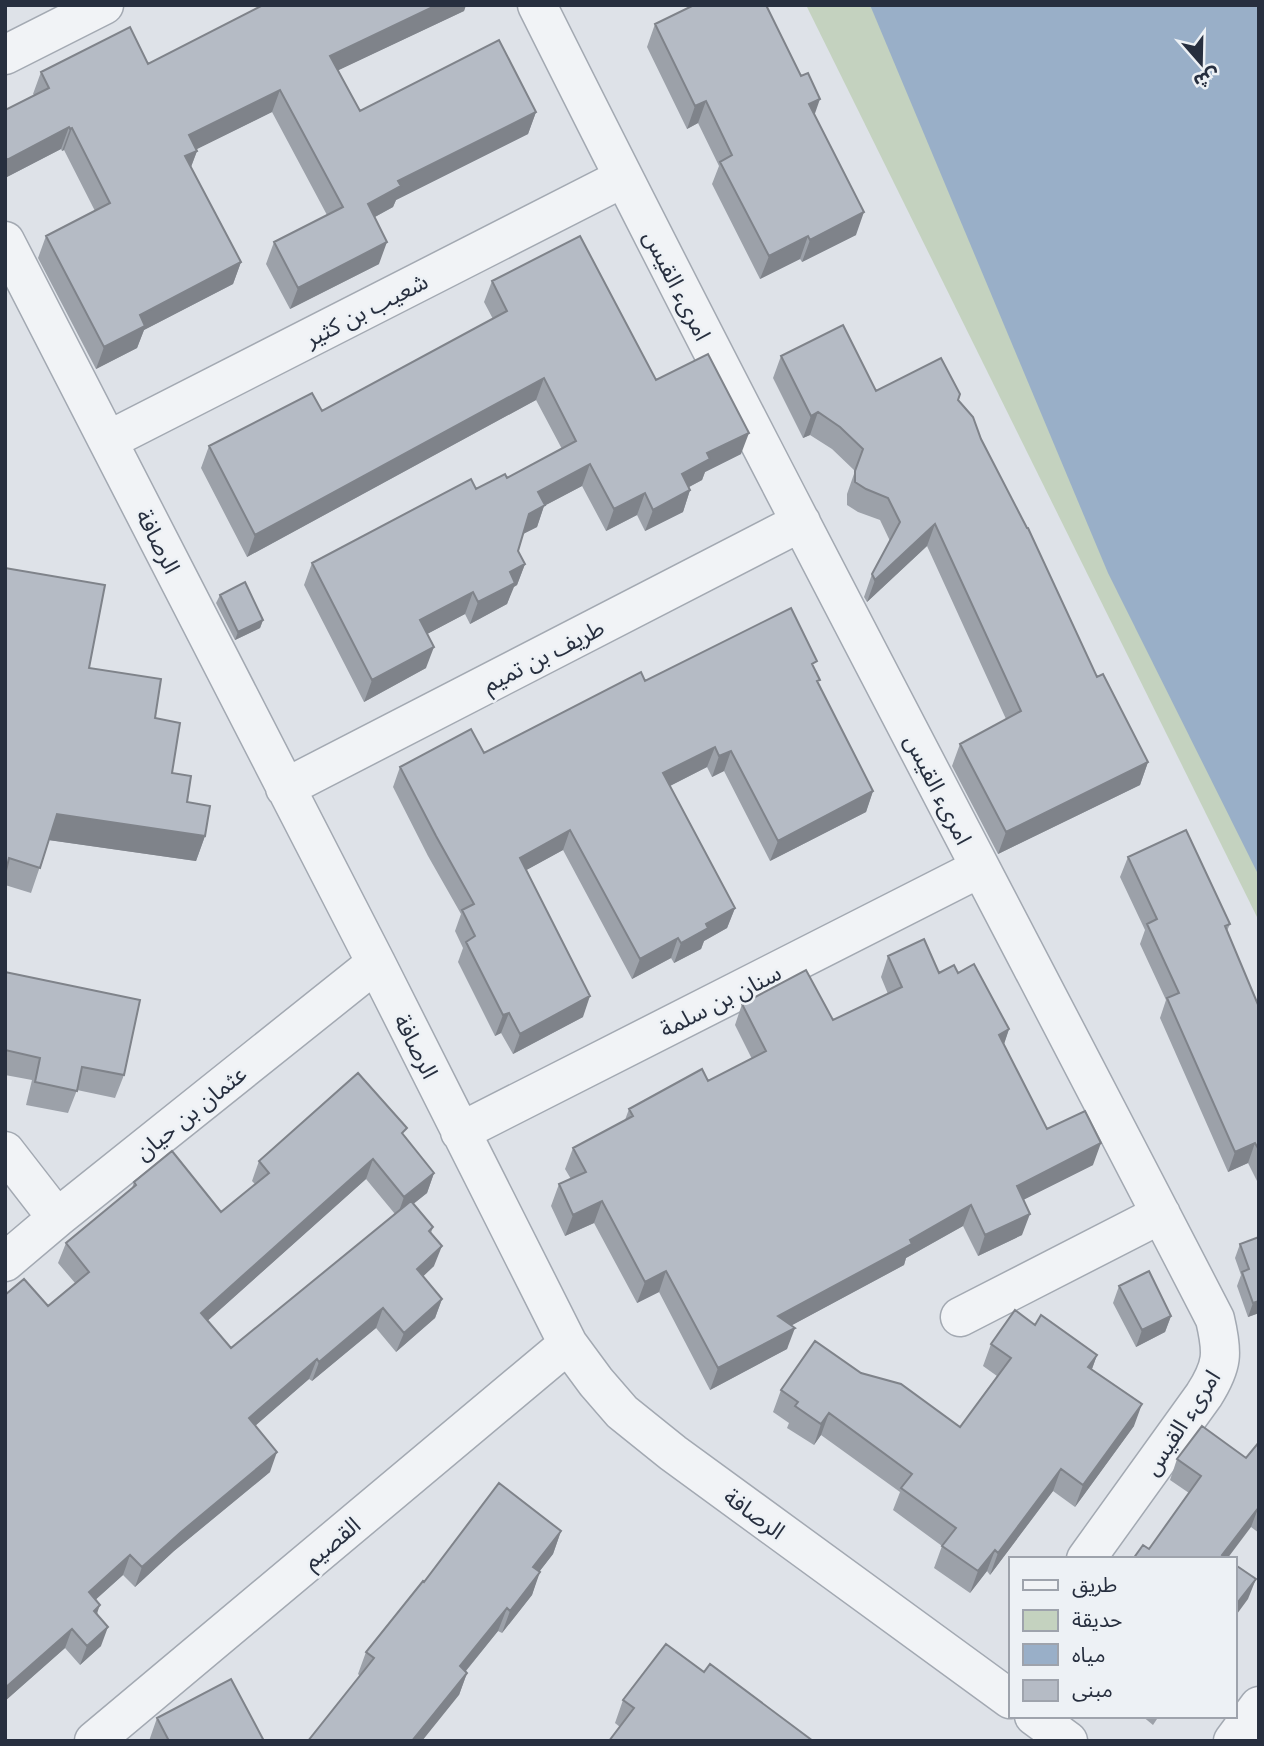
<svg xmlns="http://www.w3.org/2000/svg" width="1264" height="1746" viewBox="0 0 1264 1746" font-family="Lato,'Noto Sans Arabic',sans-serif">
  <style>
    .green { fill: #c4d2bf }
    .water { fill: #99afc8 }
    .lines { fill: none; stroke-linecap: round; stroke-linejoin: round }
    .street-casing { stroke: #a3a9b2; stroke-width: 41 }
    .street { stroke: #f1f3f6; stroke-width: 38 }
    .wall { fill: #9ca1a9; fill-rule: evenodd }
    .shaded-wall { fill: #7f838a }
    .building { fill: #b5bbc5; stroke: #7f838a; stroke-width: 2 }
    .labels { text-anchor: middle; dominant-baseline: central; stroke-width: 5; stroke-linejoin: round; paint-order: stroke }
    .street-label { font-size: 23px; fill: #272f3f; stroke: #edf1f5 }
  </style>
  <rect width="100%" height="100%" fill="#dee2e8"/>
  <path class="green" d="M806 5H1259V921Z"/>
  <path class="water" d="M870 5H1259V876L1108 573Z"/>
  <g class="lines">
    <defs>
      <path id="street" d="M537 5C757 446 989 881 1215 1319 1223 1353 1223 1365 1204 1395L1086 1559
        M5 55 104 5
        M5 241 376 963 568 1344 596 1382 622 1412 673 1453 1010 1699
        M109 440 623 178
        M285 788 801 522
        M460 1132 980 868
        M5 1151 57 1218
        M5 1262 57 1218 376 963
        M960 1317 1161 1214
        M1034 1716 1068 1741
        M94 1741 568 1344
        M1233 1741 1259 1706"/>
    </defs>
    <use href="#street" class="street-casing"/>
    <use href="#street" class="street"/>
  </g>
  <path class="wall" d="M263 5H466L464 11 338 70 360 111 536 112 528 134 396 200 393 207 375 217 379 264 290 309 266 264 274 242 327 215 272 112 196 149 197 151 191 167 241 262 233 284 144 330 137 348 96 369 38 258 46 236 95 211 64 150 62 151 61 149 5 178V110L34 95 33 94 41 72 148 64Z
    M655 24 814 114 856 235 802 262 800 259 760 279 712 184 719 166 698 123 687 129 647 47Z
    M492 281 656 380 741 454 705 472 702 480 689 487 690 490 683 512 645 531 637 515 606 531 582 486 544 506 537 527 523 534 518 551 525 564 517 585 513 587 507 604 470 624 465 614 427 634 426 668 364 702 304 585 312 563 476 489 507 478 562 449 536 400 247 557 201 468 209 446 322 411 493 319 484 302Z
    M781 356 876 391 958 400 981 439 1097 677 1148 762 1140 785 998 854 952 766 960 744 1006 719 927 546 867 602 864 597 872 574 890 541 880 520 858 512 847 505V494L855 471 832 449 810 435 803 438 773 378Z
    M5 568 89 668 155 718 172 773 205 836 196 861 49 840 31 893 5 885Z
    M220 595 263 620 260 628 235 640 216 603Z
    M814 669 818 684 873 791 866 812 770 861 724 771 712 777 707 767 670 786 735 908 727 928 704 941 701 949 674 963 671 958 632 979 563 850 526 870 583 1017 513 1054 501 1033 495 1036 458 962 463 948 455 931 461 914 428 856 393 787 400 767 484 753 645 681Z
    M1128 857 1230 924 1227 931 1259 1007V1185L1248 1163 1228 1172 1160 1018 1166 1000 1140 944 1145 930 1120 877Z
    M888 956 939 973H958L1009 1029 1004 1044 1047 1129 1093 1165 1023 1200 1022 1235 978 1256 963 1226 906 1258 904 1265 792 1325 787 1349 710 1390 659 1292 637 1303 594 1223 565 1236 551 1206 559 1184 571 1179 565 1169 573 1148 625 1120 629 1109 708 1081 752 1059 735 1025 742 1004 833 1020 888 994 881 977Z
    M5 972 124 1075 115 1098 77 1090 68 1113 26 1105 32 1080 5 1075Z
    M404 1136 434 1173 427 1193 413 1204 433 1227 431 1233 434 1266 423 1276 442 1299 435 1318 396 1352 376 1328 312 1381 309 1379 255 1426 270 1472 174 1551 135 1587 123 1575 96 1599 101 1646 80 1665 65 1648 5 1701V1295L48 1306 75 1283 58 1263 66 1243 132 1188 134 1182 221 1212 255 1184 252 1181 259 1161ZM366 1179 395 1214 231 1348 207 1321Z
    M1259 1237V1313L1248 1317 1237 1286 1241 1275 1235 1258 1240 1244Z
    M1119 1286 1171 1316 1165 1332 1136 1347 1113 1303Z
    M1035 1325 1097 1355 1092 1369 1134 1426 1075 1507 1053 1491 990 1575 987 1571 970 1593 934 1568 942 1546 893 1510 900 1492 821 1435 814 1445 787 1428 789 1423 773 1412 781 1390 861 1373 960 1427 997 1376 983 1366 991 1344Z
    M1259 1442V1533L1251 1527 1149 1549 1189 1493 1170 1480 1177 1459 1246 1458Z
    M561 1531 553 1554 539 1572 532 1595 502 1633 498 1631 466 1671 467 1673 459 1695 360 1676 358 1674 366 1652 424 1582Z
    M704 1672 620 1727 615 1723 623 1700Z
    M1142 1716H1159L1153 1725Z
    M157 1718 264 1741H149Z"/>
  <path class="shaded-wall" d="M437 5H466L464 11 322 78 330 56Z
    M280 90 272 112 181 157 189 135Z
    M820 99 812 122 809 104Z
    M706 101 698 123 687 129 695 106Z
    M536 112 528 134 396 200 393 207 360 225 368 204 398 181Z
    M69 127 61 149 5 178V165L7 160Z
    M72 128 64 150 62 151 70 129Z
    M197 151 189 172 185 156Z
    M864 212 856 235 802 262 810 240Z
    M808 236 800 259 760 279 769 256Z
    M387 242 379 264 290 309 298 288Z
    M241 262 233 284 144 330 137 348 96 369 104 347 140 315Z
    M544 378 536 400 247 557 255 535Z
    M818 412 810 435 803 438 811 416Z
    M749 433 741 454 705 472 702 480 674 495 682 474 707 453Z
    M590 464 582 486 544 506 537 527 521 535 538 492Z
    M690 490 683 512 645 531 653 510Z
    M645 493 637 515 606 531 614 509Z
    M935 524 927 546 867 602 875 580Z
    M525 564 517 585 514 587 507 604 470 624 478 602 510 572Z
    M473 592 465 614 412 642 420 620Z
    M263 620 260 628 235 640 238 632Z
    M434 647 426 668 364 702 372 680Z
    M715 747 707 767 656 793 663 773Z
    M731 751 724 771 712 777 719 756Z
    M1148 762 1140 785 998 854 1006 832Z
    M873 791 866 812 770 861 778 841Z
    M57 814 205 836 196 861 48 840Z
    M570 830 563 850 512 878 520 858Z
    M735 908 727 928 704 941 701 949 674 963 681 943 706 924Z
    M678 938 671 958 632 979 640 959Z
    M590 996 583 1017 513 1054 520 1034Z
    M509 1013 501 1033 495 1036 503 1015Z
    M1009 1029 1002 1050 999 1035Z
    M1101 1143 1093 1165 1009 1207 1017 1186Z
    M1255 1143 1248 1163 1228 1172 1235 1152Z
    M373 1159 366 1179 194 1333 201 1313Z
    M434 1173 427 1193 397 1217 404 1197Z
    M602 1201 594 1223 565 1236 573 1215Z
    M971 1205 963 1226 906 1258 904 1265 770 1337 778 1316Z
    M1030 1214 1022 1235 978 1256 985 1235Z
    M442 1246 434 1266 410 1289 417 1269Z
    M666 1271 659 1292 637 1303 645 1282Z
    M442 1299 435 1318 396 1352 404 1333Z
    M1259 1301V1313L1248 1317 1253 1303Z
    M383 1308 376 1328 312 1381 319 1362Z
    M1171 1316 1165 1332 1136 1347 1142 1330Z
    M795 1328 787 1349 710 1390 718 1368Z
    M1097 1355 1089 1377 1088 1367Z
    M317 1359 309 1379 241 1438 249 1418Z
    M1142 1404 1134 1426 1075 1507 1083 1485Z
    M829 1413 821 1435 814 1445 821 1424Z
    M277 1452 270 1472 174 1551 135 1587 142 1567 181 1532Z
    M1061 1469 1053 1491 990 1575 998 1553Z
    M1259 1506 1251 1527 1227 1559 1222 1555Z
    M561 1531 553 1554 525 1590 533 1567Z
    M995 1550 987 1571 970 1593 978 1571Z
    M130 1555 123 1575 82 1612 89 1592Z
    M540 1572 532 1595 502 1633 510 1611Z
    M1256 1579 1248 1599 1234 1618V1607Z
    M100 1605 93 1624 94 1611Z
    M507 1608 498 1631 451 1689 460 1666Z
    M108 1627 101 1646 80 1665 87 1646Z
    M72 1629 65 1648 5 1701V1688Z
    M467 1673 459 1695 422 1741H412Z"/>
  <path class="building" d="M263 5H437L330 56 360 111 499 40 536 112 398 181 401 186 368 204 387 242 298 288 274 242 343 207 280 90 189 135 197 151 185 156 241 262 140 315 145 326 104 347 46 236 110 203 72 128 70 129 69 127 7 160 5 156V110L49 88 41 72 130 27 148 64Z
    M694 5H766L801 76 808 73 820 99 809 104 864 212 810 240 808 236 769 256 720 162 732 155 706 101 695 106 655 24Z
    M580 236 656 380 708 354 749 433 707 453 710 459 682 474 690 490 653 510 645 493 614 509 590 464 538 492 545 505 529 514 518 551 525 564 510 572 515 583 478 602 473 592 420 620 434 647 372 680 312 563 471 479 476 489 505 474 507 478 576 441 544 378 255 535 209 446 312 393 322 411 507 311 492 281Z
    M843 325 876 391 941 358 960 394 958 400 973 417 981 439 1027 528H1028L1097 677 1103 674 1148 762 1006 832 960 744 1021 711 935 524 875 580 872 574 900 522 888 498 866 489 855 482V471L863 449 840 427 818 412 811 416 781 356Z
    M5 568 105 585 89 668 161 679 155 718 180 723 172 773 191 776 187 802 210 806 205 836 57 814 40 868 9 858 5 875Z
    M245 582 263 620 238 632 220 595Z
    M791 608 817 661 812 664 820 680 817 681 873 791 778 841 731 751 719 756 715 747 663 773 735 908 706 924 708 928 681 943 678 938 640 959 570 830 520 858 590 996 520 1034 509 1013 503 1015 466 942 475 936 462 910 474 904 436 836 400 767 471 729 484 753 641 672 645 681Z
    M1186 830 1230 924 1225 926 1259 1007V1150L1255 1143 1235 1152 1167 998 1179 993 1147 924 1157 919 1128 857Z
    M924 939 939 973 954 965 958 973 974 964 1009 1029 999 1035 1047 1129 1085 1111 1101 1143 1017 1186 1030 1214 985 1235 971 1205 910 1240 912 1244 778 1316 795 1328 718 1368 666 1271 645 1282 602 1201 573 1215 559 1184 586 1172 573 1148 633 1116 629 1109 702 1069 708 1081 766 1051 742 1004 806 970 833 1020 902 987 888 956Z
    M5 972 140 1000 124 1075 82 1067 77 1091 35 1082 40 1058 5 1050Z
    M358 1073 407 1128 402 1133 434 1173 404 1197 373 1159 201 1313 231 1348 411 1201 433 1227 429 1231 442 1246 417 1269 442 1299 404 1333 383 1308 319 1362 317 1359 249 1418 277 1452 181 1532 142 1567 130 1555 89 1592 100 1605 94 1611 108 1627 87 1646 72 1629 5 1688V1295L24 1279 48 1306 89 1272 66 1243 136 1185 134 1182 172 1151 221 1212 269 1173 259 1161Z
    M1259 1237V1301L1253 1303 1242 1272 1249 1269 1240 1244Z
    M1149 1271 1171 1316 1142 1330 1119 1286Z
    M1015 1310 1035 1325 1041 1315 1097 1355 1088 1367 1142 1404 1083 1485 1061 1469 998 1553 995 1550 978 1571 942 1546 956 1528 901 1488 912 1474 829 1413 821 1424 795 1406 798 1402 781 1390 815 1341 861 1373 901 1384 960 1427 1011 1358 991 1344Z
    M1202 1426 1246 1458 1259 1442V1507L1222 1555 1227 1559H1133L1143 1545 1149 1549 1201 1476 1177 1459Z
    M499 1483 561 1531 533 1567 540 1572 510 1611 507 1608 460 1666 467 1673 412 1741H308L374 1658 366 1652 423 1581 424 1582Z
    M1234 1564 1256 1579 1234 1607Z
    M666 1644 704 1672 710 1664 813 1741H609L634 1708 623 1700Z
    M231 1679 264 1741H169L157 1718Z"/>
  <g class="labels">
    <g class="street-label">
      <text transform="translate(678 285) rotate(63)">امرىء القيس</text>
      <text transform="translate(366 309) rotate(-27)">شعيب بن كثير</text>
      <text transform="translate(159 541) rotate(63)">الرصافة</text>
      <text transform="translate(543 655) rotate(-27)">طريف بن تميم</text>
      <text transform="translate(939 789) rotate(63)">امرىء القيس</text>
      <text transform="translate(720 1000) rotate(-27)">سنان بن سلمة</text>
      <text transform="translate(417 1046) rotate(63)">الرصافة</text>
      <text transform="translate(190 1112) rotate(-39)">عثمان بن حيان</text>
      <text transform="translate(1181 1422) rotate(-57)">امرىء القيس</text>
      <text transform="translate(755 1513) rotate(36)">الرصافة</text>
      <text transform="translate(331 1542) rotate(-40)">القصيم</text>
    </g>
  </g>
  <rect width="1264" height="1746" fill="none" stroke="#272f3f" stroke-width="14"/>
  <rect x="1009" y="1557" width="228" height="161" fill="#edf1f5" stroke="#9ea3ac" stroke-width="2"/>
  <rect x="1023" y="1580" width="35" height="10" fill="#f1f3f6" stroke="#9ea3ac" stroke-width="2"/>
  <text x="1072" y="1592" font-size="21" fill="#272f3f">طريق</text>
  <rect x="1023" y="1610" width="35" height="21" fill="#c4d2bf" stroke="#9ea3ac" stroke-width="2"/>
  <text x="1072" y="1627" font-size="21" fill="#272f3f">حديقة</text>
  <rect x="1023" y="1644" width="35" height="21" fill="#99afc8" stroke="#9ea3ac" stroke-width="2"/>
  <text x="1072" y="1662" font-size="21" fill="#272f3f">مياه</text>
  <rect x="1023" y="1680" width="35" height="21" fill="#b5bbc5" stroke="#9ea3ac" stroke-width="2"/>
  <text x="1072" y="1697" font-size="21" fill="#272f3f">مبنى</text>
  <g transform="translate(1201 63) rotate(160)" stroke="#edf1f5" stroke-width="5" paint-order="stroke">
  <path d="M0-5L12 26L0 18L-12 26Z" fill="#272f3f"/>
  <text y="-10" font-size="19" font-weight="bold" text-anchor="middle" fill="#272f3f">ش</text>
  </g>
</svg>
